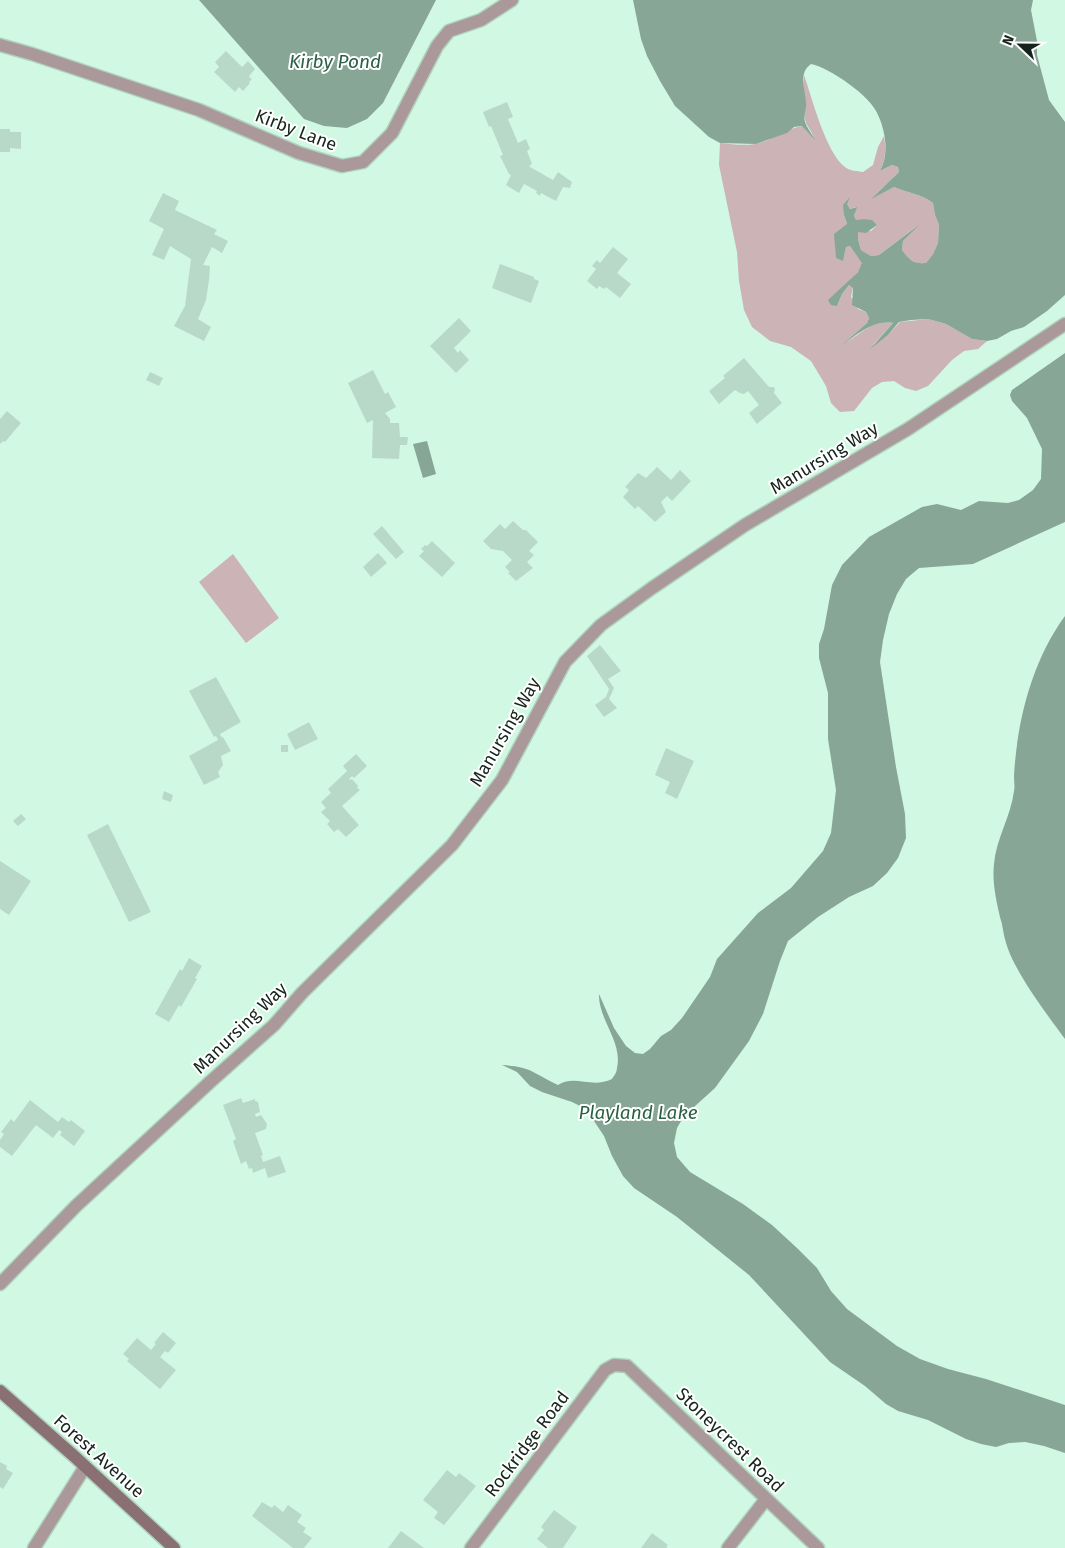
<svg xmlns="http://www.w3.org/2000/svg" width="1065" height="1548" viewBox="0 0 1065 1548" font-family="'Fira Sans',sans-serif">
  <style>
    .green { fill: #ccb3b6 }
    .water { fill: #88a696 }
    .building { fill: #b9d9c8 }
    .lines { fill: none; stroke-linecap: round; stroke-linejoin: round }
    .street-casing { stroke: #afd2be; stroke-width: 15 }
    .secondary-casing { stroke: #afd2be; stroke-width: 15 }
    .street { stroke: #aa989a; stroke-width: 12 }
    .secondary { stroke: #8a6f73; stroke-width: 12 }
    .labels { text-anchor: middle; dominant-baseline: central; stroke-width: 4; stroke-linejoin: round; paint-order: stroke }
    .street-label { font-size: 18px; fill: #15241c; stroke: #fff }
    .water-label { font-size: 19px; font-style: italic; fill: #2a6047; stroke: #fff }
  </style>
  <rect width="100%" height="100%" fill="#d1f8e2"/>
  <path class="green" d="M804 75C812 98 826 153 845 167 849 171 858 171 863 172L873 165 878 147 884 136C886 148 886 159 880 171L892 165 898 167 899 172 873 197 894 187C907 193 922 194 933 203L935 215 939 225 938 243 933 254 926 263C914 264 909 260 902 251L903 241 917 226 879 255 871 256 861 250 858 239V231H871L877 225 864 219 856 221 854 216 856 207 850 209 847 204 849 199 844 215 847 224 843 260 846 247 850 246 863 263 858 272 829 300 837 306 842 294 849 285 853 287 851 297 858 309 866 312 869 318 867 323 845 343C863 333 871 320 893 323L872 346 888 335 900 322 928 319 946 324 972 339 987 341 978 349 964 351 952 360 928 386 916 391 905 388 894 381 882 382 872 388 854 411 840 412 831 403 826 386 811 361 791 347 770 341 752 327 744 310 739 281 737 252 719 165 720 143C731 144 744 146 755 144 771 141 787 128 803 126L814 137 806 123 804 115 806 103 803 90Z
    M233 554 279 618 246 643 199 582Z"/>
  <path class="water" d="M199 0H436L383 103 367 119 347 128 324 126 304 119Z
    M633 0H1033L1031 10 1037 41V55L1049 100 1065 122V295L1047 311 1024 327 1011 331 997 339 987 341 972 339 946 324 928 319 911 320 899 322 888 335 870 349 893 323C872 320 857 335 841 346L867 323 869 318 866 312 852 305 853 288 849 285 842 294 837 306 831 305 828 300 858 272 862 263 850 246 846 247 843 261 836 258 834 234 847 224 844 215 843 205 850 197 847 204 850 209 857 207 854 216 856 220 864 219 872 220 877 225 866 233 858 232V239L861 250 871 256 879 255 920 224 903 241 902 250C909 260 914 264 926 263L933 254 938 243 939 225 935 215 933 203C922 194 907 193 894 187L871 199 899 172 898 167 892 165 880 171C889 155 886 132 878 115 871 96 830 68 811 64 798 73 805 89 806 102 807 109 803 115 805 122 807 128 812 134 815 140L802 126 794 127 787 133 756 144 720 143 709 137 675 106 660 81 647 56 641 39Z
    M1065 353V522L973 564 919 568 906 579 897 594 889 614 883 640 880 662 896 767 905 814 906 838 898 858 887 873 873 886 849 897 818 917 788 941 780 961 763 1014 749 1041 715 1088 684 1116 677 1128 674 1143 677 1157 690 1172 743 1204 772 1225 797 1248 817 1268 831 1291 847 1309 897 1346 920 1359 948 1369 986 1379 1065 1405V1453L1044 1446 1025 1442 1009 1443 996 1447 981 1444 966 1439 928 1420 898 1411 886 1404 865 1386 830 1362 749 1275 677 1217 634 1188 623 1176 612 1156 604 1136 586 1109 572 1102 542 1092 530 1086 517 1072 502 1065C514 1066 525 1067 535 1073 543 1077 549 1081 558 1085 574 1074 592 1089 612 1079 614 1076 617 1072 617 1068 623 1042 598 1019 599 994L614 1028 626 1046 635 1053 643 1054 650 1049 661 1036 671 1030 682 1018 710 977 717 959 758 913 791 888 823 851 831 833 836 790 828 739V693L819 658V644L824 629 832 585 842 565 869 537 922 507 937 504 961 510 979 501 1008 503 1019 500 1033 490 1041 479 1042 449 1027 418 1012 401 1010 395 1012 390Z
    M427 441 436 474 423 478 413 444Z
    M1065 616V1039C1046 1013 1015 973 1006 943 1003 934 1003 925 1000 917 996 900 992 881 994 864 996 839 1011 816 1014 791 1015 787 1014 781 1014 776 1017 721 1032 661 1065 616Z"/>
  <path class="building" d="M226 51 242 67 248 61 255 69 250 75 249 77 252 79 249 82 250 83 243 91 239 87 235 92 214 72 219 67 215 62Z
    M507 102 513 117 508 119 518 143 526 139 530 149 527 151 532 164 529 166 530 167 553 180 558 172 572 182 570 188 563 187 556 201 541 193 540 196 536 193 537 191 524 184 519 193 506 185 511 175 509 174 500 156 503 155 491 126 489 127 483 112Z
    M0 129H10V132H21V149L10 148V152H0Z
    M163 193 179 201 175 210 217 230 214 234 228 241 222 253 212 247 203 265 210 266 209 280 206 300 198 319 211 327 204 341 174 326 185 306 191 259 170 246 164 260 152 255 164 229 149 221Z
    M613 247 628 259 617 273 631 284 620 298 606 287 604 289 599 286 597 289 587 281 596 269 592 266 597 260 600 263Z
    M500 264 534 277V279L539 281 531 303 492 288Z
    M459 318 471 331 454 348 458 353 460 350 469 360 456 373 430 346Z
    M744 358 769 387H773L775 388 774 393 782 403 757 424 749 413 759 405 748 391 744 394 740 393 735 390 719 404 709 391 725 378 723 376Z
    M373 370 385 394 388 392 396 407 385 413 390 419V423H399L400 437H408L407 445H400L399 459 372 458 373 420 367 423 348 383Z
    M150 372 163 378 159 386 146 380Z
    M7 411 21 423 5 442 3 441 0 444V419Z
    M657 467 671 480 680 470 691 481 672 501 667 496 661 502 666 512 655 522 638 506 635 509 623 497 629 490 625 487 638 473 646 478Z
    M513 521 523 530H526L538 542 529 551 534 555 527 562 533 568 516 581 508 573 510 572 505 567 512 560 503 551 491 549 483 541 500 524 505 529Z
    M382 526 404 552 396 559 373 534Z
    M432 541 455 563 442 577 419 556 424 551 421 549 425 545 427 546Z
    M378 553 387 563 371 577 363 567Z
    M600 645 621 671 608 679 614 688 609 699 617 708 604 717 595 705 606 697 609 689 587 656Z
    M216 677 241 722 220 734 222 738 223 737 231 751 221 756 223 765 218 772 220 777 204 785 189 756 218 740 216 736 214 737 189 691Z
    M309 722 318 739 295 750 287 734Z
    M281 745H288V752H281Z
    M666 748 694 761 677 799 665 793 670 782 655 775Z
    M356 754 367 766 354 778 352 776 349 779 350 780 352 779 358 786 357 788 360 790 342 806 359 825 346 837 338 829 334 832 327 824 330 821 321 812 326 808 321 802 331 793 328 789 347 771 343 766Z
    M164 791 173 795 171 802 162 799Z
    M21 814 26 819 18 826 13 821Z
    M108 824 151 912 129 922 87 835Z
    M0 861 31 881 9 915 0 909Z
    M189 958 202 966 195 978 197 979 181 1007 179 1005 169 1022 155 1014 180 969 182 971Z
    M241 1098 243 1103 255 1099V1101L258 1102 260 1112 255 1114 256 1117 261 1115 267 1124 266 1129 255 1133 263 1155 261 1156 263 1162 280 1156 286 1172 268 1178 265 1168 253 1173 252 1168 249 1169 246 1161 241 1164 233 1141 236 1139 223 1105Z
    M30 1100 58 1122 62 1117 69 1122 71 1120 85 1131 74 1146 60 1135 62 1132 59 1130 53 1138 36 1125 12 1156 0 1147V1140L4 1134 1 1132 11 1119 14 1122Z
    M163 1332 176 1343 168 1353 165 1351 160 1357 176 1370 160 1389 127 1361 129 1359 123 1354 137 1338 151 1350 156 1344 154 1343Z
    M0 1462 7 1466 6 1469 13 1473 3 1489 0 1487Z
    M447 1470 456 1477 459 1473 476 1486 444 1525 434 1518 438 1512 423 1500Z
    M262 1502 272 1508 274 1505 283 1512 288 1505 302 1515 297 1522 306 1528 303 1532 312 1538 304 1548H293L252 1516Z
    M554 1510 577 1527 563 1548H548L537 1539 544 1530 541 1527Z
    M401 1531 424 1548H388Z
    M652 1533 668 1545 666 1547 668 1548H641Z"/>
  <g class="lines">
    <defs>
      <path id="street" d="M0 45 32 54 199 110 299 153 342 166 363 162 392 133 437 46 449 31 481 20 512 0
        M0 1284 76 1206 210 1082 274 1025 302 993 452 845 502 780 565 662 601 625 652 588 745 525 908 429 1065 324
        M34 1548 85 1467
        M471 1548 605 1370 614 1365 627 1366 818 1548
        M728 1548 766 1499"/>
      <path id="secondary" d="M0 1391 75 1457 174 1548"/>
    </defs>
    <use href="#street" class="street-casing"/>
    <use href="#secondary" class="secondary-casing"/>
    <use href="#street" class="street"/>
    <use href="#secondary" class="secondary"/>
  </g>
  <g class="labels">
    <g class="street-label">
      <text transform="translate(296 130) rotate(21)">Kirby Lane</text>
      <text transform="translate(824 458) rotate(-31)">Manursing Way</text>
      <text transform="translate(505 732) rotate(-60)">Manursing Way</text>
      <text transform="translate(240 1028) rotate(-44)">Manursing Way</text>
      <text transform="translate(730 1440) rotate(44)">Stoneycrest Road</text>
      <text transform="translate(527 1444) rotate(-53)">Rockridge Road</text>
      <text transform="translate(99 1456) rotate(42)">Forest Avenue</text>
    </g>
    <g class="water-label">
      <text x="335" y="61">Kirby Pond</text>
      <text x="638" y="1112">Playland Lake</text>
    </g>
  </g>
  <g transform="translate(1020 45) rotate(292)" stroke="#ffffff" stroke-width="4" paint-order="stroke">
  <path d="M0-4L9 19L0 12L-9 19Z" fill="#15241c"/>
  <text y="-8" font-size="14" font-weight="bold" text-anchor="middle" fill="#15241c">N</text>
  </g>
</svg>
